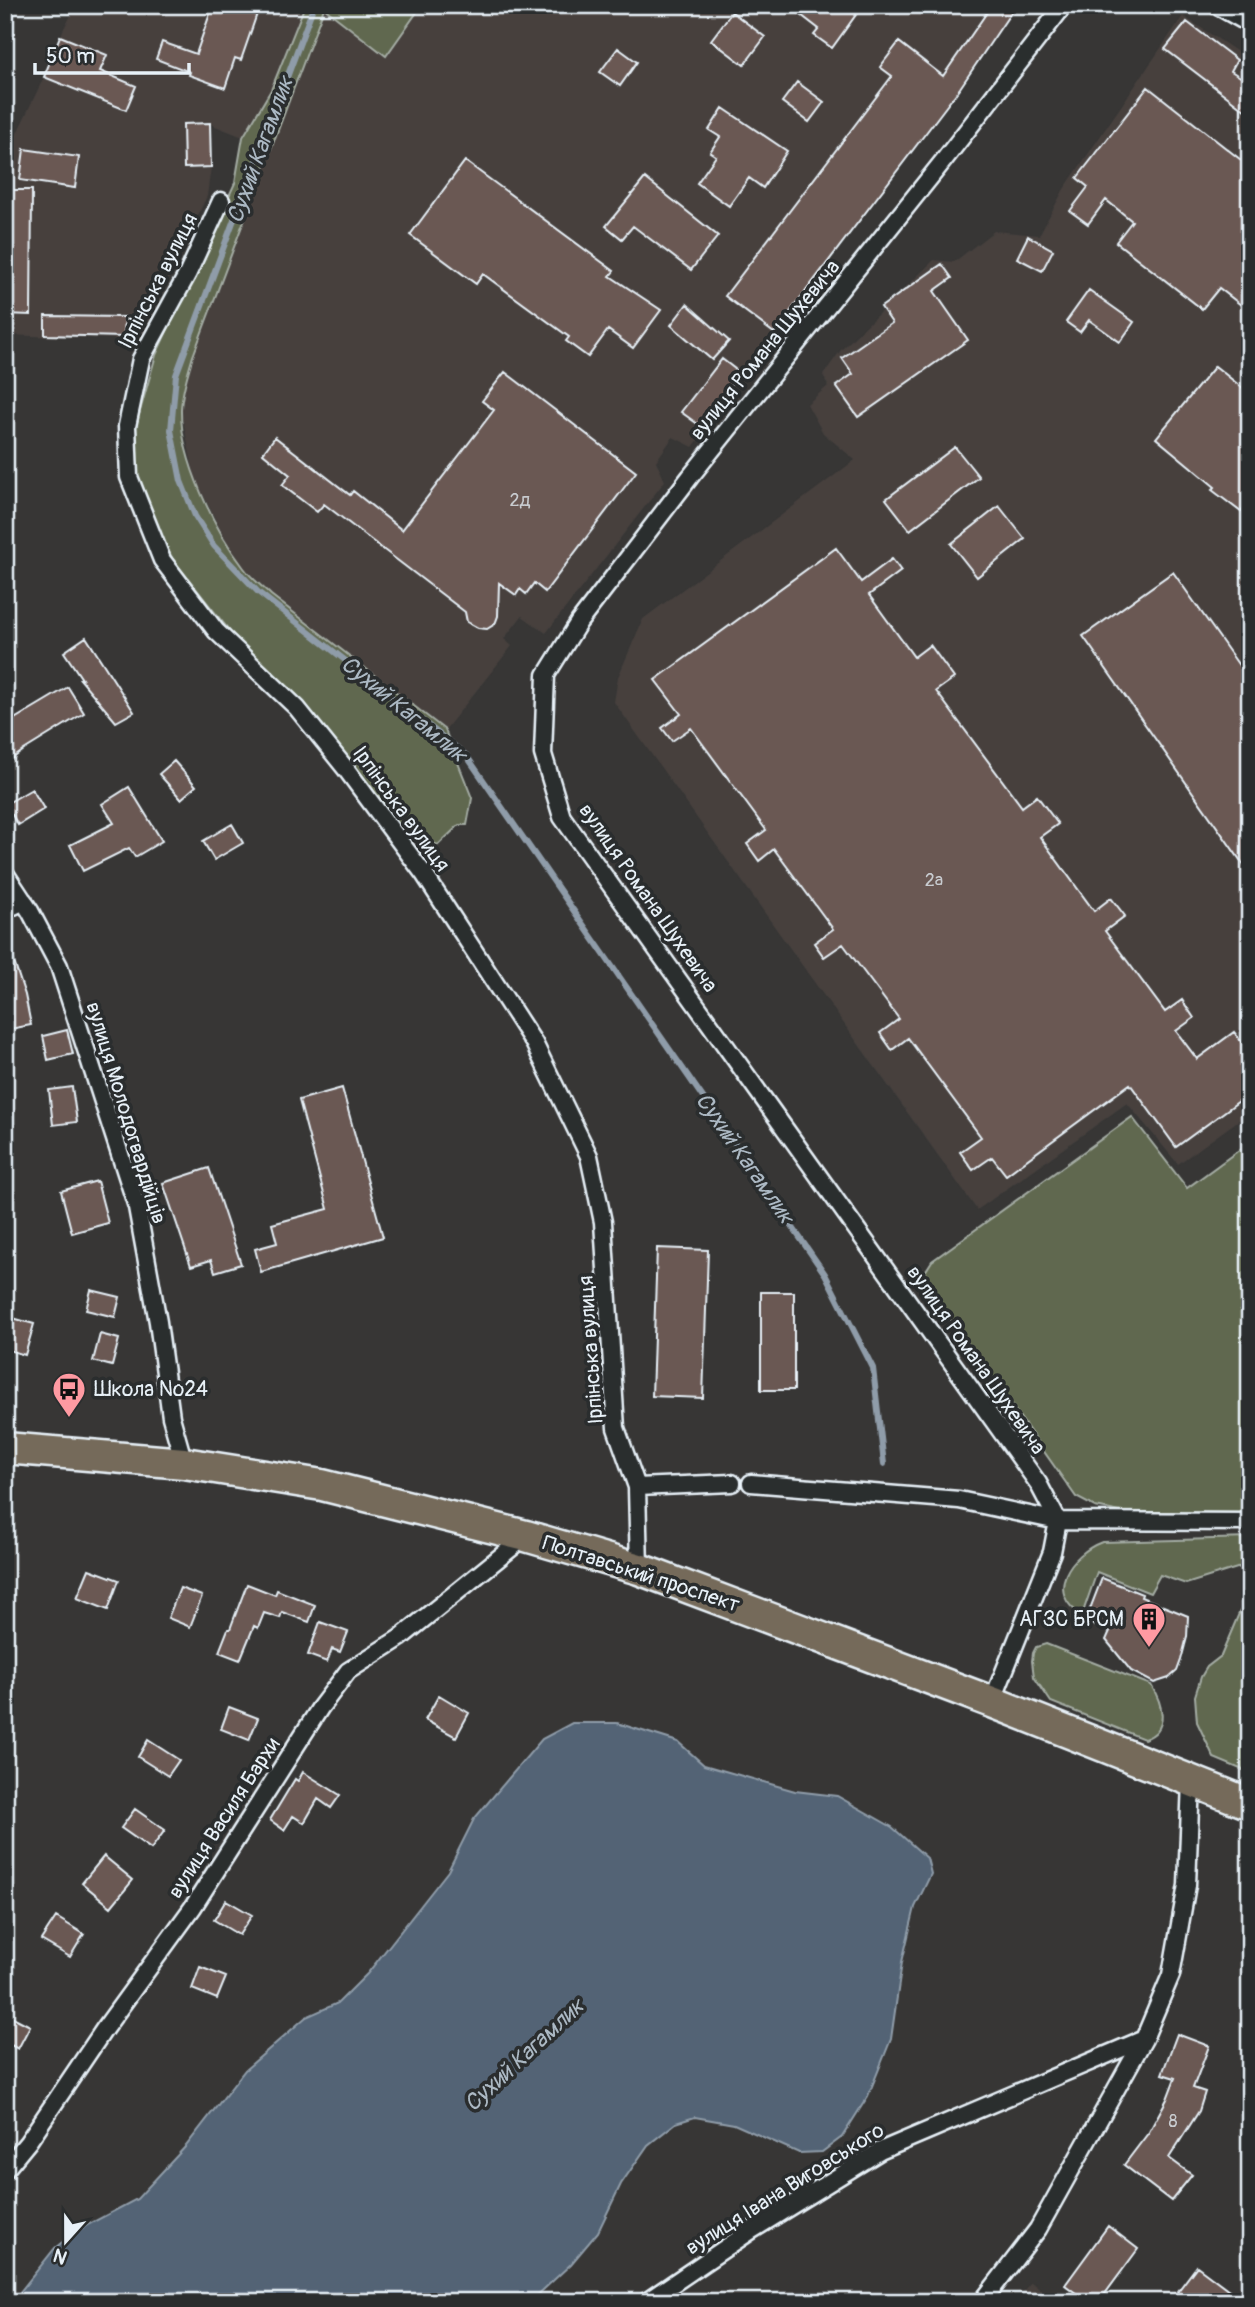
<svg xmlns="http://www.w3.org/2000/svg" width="1255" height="2307" viewBox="0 0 1255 2307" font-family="Pangolin,sans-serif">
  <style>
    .built { fill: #46403e }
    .green { fill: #60684f; stroke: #a4aca4; stroke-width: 2 }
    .water { fill: #536475; stroke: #8f9ca9; stroke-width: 2 }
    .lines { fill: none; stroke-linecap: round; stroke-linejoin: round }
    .stream { stroke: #8f9ca9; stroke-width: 6 }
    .building { fill: #6a5853; stroke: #e8f1f8; stroke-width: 2 }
    .street-casing { stroke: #e8f1f8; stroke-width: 21 }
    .highway-casing { stroke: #e8f1f8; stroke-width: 35 }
    .street { stroke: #2a2d2e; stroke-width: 16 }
    .highway { stroke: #746a5a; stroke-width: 30 }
    .labels { text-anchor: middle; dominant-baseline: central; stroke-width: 7; stroke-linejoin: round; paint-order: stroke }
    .number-label { font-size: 18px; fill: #c8cbcf }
    .street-label { font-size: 21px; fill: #e8f1f8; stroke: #2a2d2e }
    .poi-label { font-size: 21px; fill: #e8f1f8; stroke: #2a2d2e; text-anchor: start }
    .water-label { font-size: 23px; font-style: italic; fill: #acb9c4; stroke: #2a2d2e }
  </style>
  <rect width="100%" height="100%" fill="#373635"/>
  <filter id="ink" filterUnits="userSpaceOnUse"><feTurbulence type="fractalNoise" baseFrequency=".0143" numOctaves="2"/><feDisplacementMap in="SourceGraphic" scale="14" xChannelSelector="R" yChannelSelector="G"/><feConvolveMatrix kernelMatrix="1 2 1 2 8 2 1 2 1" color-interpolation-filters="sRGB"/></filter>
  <g filter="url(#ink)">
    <path class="built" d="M77 5H305L271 90 243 137 210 124 211 167 207 196 140 340 5 335V158L44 77 64 28Z
      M422 5H1016L774 333 763 354 693 447 673 437 656 461 665 481 546 633 522 616 504 639 512 646 445 730 271 595 245 570 226 541 195 479 181 411 183 388 193 356 325 7 386 56Z
      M1183 16 1250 60V1112L1178 1164 1127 1103 977 1210 614 702 618 677 643 619 855 460 823 433 807 404 828 386 823 375 841 350 934 260 954 262 994 231 1039 235 1064 189Z
      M1031 2282 1055 2302H1014Z"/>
    <path class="green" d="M305 5H422L386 56 324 8 193 356C188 373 182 390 181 409 180 459 214 529 244 568 251 578 262 586 271 595L445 730 472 798 467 825H459L438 845 399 831 357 770 302 701 240 644 172 558 149 509 137 474 136 425 156 355 235 183 243 137 271 90Z
      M1132 1117 1187 1188 1250 1142V1513L1121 1512 1095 1507 1076 1497 928 1287 925 1272 932 1261Z
      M1250 1538V1564L1186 1584 1160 1575 1150 1593 1097 1572 1082 1615C1044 1593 1070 1554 1102 1542Z
      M1250 1599V1773L1214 1758 1197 1722 1195 1696 1201 1677 1207 1667 1221 1656 1240 1611Z
      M1046 1644 1151 1685C1162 1703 1171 1730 1144 1739L1051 1702 1034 1677 1032 1661 1033 1653 1036 1647Z"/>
    <path class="water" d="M572 1723H617L678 1742 704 1765 795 1791 837 1796 892 1827 927 1858 931 1874 915 1907 902 1962 891 2039 868 2096 842 2137 822 2152 799 2153 734 2124 695 2117 676 2123 648 2145 621 2184 598 2232 571 2264 530 2302H12L55 2248 76 2231 137 2199 186 2146 245 2070 306 2017 338 2003 367 1974 448 1871 474 1819 542 1739Z"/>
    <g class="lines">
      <path class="stream" d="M314 5 176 375 171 430 181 481 195 516 214 546 258 592 466 755 825 1274 873 1368 884 1464"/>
    </g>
    <path class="building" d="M213 5H260L241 60 235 58 225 88 189 75 190 72 156 59 162 42 196 54Z
      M788 5H863L832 48 814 35 819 29Z
      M992 5H1016L960 88 774 333 725 296 892 76 880 67 899 42 943 76Z
      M732 12 765 37 744 65 711 40Z
      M1187 22 1237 60 1231 71 1250 83V114L1165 49Z
      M60 36 107 55 100 71 136 86 126 110 44 77Z
      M618 48 637 62 620 86 600 72Z
      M797 82 824 102 809 122 782 102Z
      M1148 87 1250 167V312L1219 288 1202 309 1116 242 1132 221 1106 200 1088 224 1070 211 1088 187 1077 178Z
      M723 108 787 151 763 188 749 178 729 206 697 183 716 156 710 152 720 137 709 130Z
      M210 123 211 167 184 168 183 124Z
      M24 149 79 157 75 188 20 180Z
      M465 161 614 271 610 276 661 310 633 348 608 330 588 357 566 341 569 337 483 274 476 284 410 235Z
      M645 178 718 236 691 270 633 226 622 239 606 226Z
      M5 190H32L31 315 5 314Z
      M1028 236 1053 250 1042 271 1017 258Z
      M942 264 952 278 934 291 968 340 858 417 836 386 853 374 842 358 892 323 881 307Z
      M1089 290 1134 322 1120 342 1089 320 1080 332 1066 322Z
      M687 304 729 341 712 360 671 325Z
      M45 316 125 317 124 337 45 335Z
      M722 359 740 373 699 425 681 412Z
      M1215 366 1250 394V500L1241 512 1212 490 1215 487 1156 438Z
      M505 372 636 472 545 592 534 583 526 594 520 589 516 595 499 583 498 616 495 624 487 629 478 628 467 622 465 612 324 504 317 512 282 485 290 475 263 453 275 437 350 495 353 491 402 530 494 410 482 401Z
      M955 447 979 477 910 530 886 499Z
      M999 506 1025 539 977 577 951 544Z
      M836 548 861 582 892 559 901 571 869 595 914 657 930 645 954 678 936 691 1022 807 1037 796 1058 824 1040 837 1094 911 1111 898 1125 916 1105 931 1165 1012 1182 1000 1194 1018 1176 1031 1197 1059 1234 1032 1250 1053V1093L1176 1147 1130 1084 1006 1175 992 1157 973 1170 960 1152 981 1137 908 1038 892 1050 880 1033 899 1019 843 944 824 957 814 943 833 929 774 849 759 861 747 844 766 830 691 728 672 741 662 728 681 714 655 680Z
      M1173 572 1250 681V874L1083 636Z
      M86 637 134 712 116 722 80 679H82L64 652Z
      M68 687 84 713 24 750 5 764V723L6 724Z
      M174 761 196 786 181 799 159 774Z
      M129 787 162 841 135 857 129 848 83 871 70 845 114 823 102 804Z
      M32 789 44 809 18 825 6 804Z
      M232 824 243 843 214 860 203 841Z
      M8 944 25 995 31 1025 5 1030V945Z
      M67 1030 73 1054 48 1060 43 1036Z
      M72 1087 77 1122 53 1125 49 1090Z
      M342 1088 383 1237 261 1272 255 1249 277 1243 272 1224 328 1209 299 1100Z
      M209 1168 241 1264 215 1272 211 1260 191 1266 163 1183Z
      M97 1181 108 1223 72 1233 61 1191Z
      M657 1248 708 1250 703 1398 652 1396Z
      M91 1290 120 1297 115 1317 86 1310Z
      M761 1292H794V1390H761Z
      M9 1317 34 1324 25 1355 5 1349V1331Z
      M100 1334 119 1339 112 1366 93 1361Z
      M89 1569 119 1580 108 1610 77 1598Z
      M1102 1578 1142 1594 1141 1597 1188 1616 1187 1637 1181 1660 1177 1671 1169 1678 1154 1683 1131 1671 1106 1640 1110 1631 1085 1622Z
      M247 1584 275 1595 277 1590 315 1605 309 1622 282 1612 280 1618 264 1613 258 1628 254 1626 240 1660 219 1652 228 1629H230Z
      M180 1588 202 1596 190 1627 168 1618Z
      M320 1622 348 1632 340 1652 332 1649 327 1662 308 1655Z
      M439 1695 469 1713 456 1737 425 1720Z
      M229 1707 258 1718 249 1740 221 1729Z
      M148 1740 179 1760 168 1776 138 1757Z
      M303 1772 340 1795 331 1808 318 1799 304 1823 293 1816 284 1830 270 1820 295 1779 298 1781Z
      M135 1809 165 1830 151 1849 121 1828Z
      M104 1856 133 1880 111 1907 82 1883Z
      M226 1900 252 1915 239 1935 214 1920Z
      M56 1917 84 1934 70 1957 41 1940Z
      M200 1967 226 1977 217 1999 192 1989Z
      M5 2013 30 2026 18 2049 5 2042Z
      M1177 2034 1209 2046 1193 2088 1205 2092 1199 2111 1169 2158 1192 2175 1171 2201 1124 2165 1149 2132 1167 2099 1175 2078 1162 2074Z
      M1108 2226 1138 2249 1099 2302H1088L1065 2285Z
      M1197 2266 1245 2302H1184L1175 2295Z"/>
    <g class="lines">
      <defs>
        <path id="street" d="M1216 5 1250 24
          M221 201 188 273 141 359 127 426 129 477 162 560 216 631 297 708 346 769 424 874 534 1043 589 1156 603 1222 616 1428 637 1487 639 1569
          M5 873 30 911 59 966 137 1207 158 1322 171 1417 184 1463
          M5 910 24 901
          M751 1483 959 1500 1058 1521 1250 1522
          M637 1487 732 1483
          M992 1702 1052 1552 1058 1521 1038 1483 562 817 543 754 546 675 579 622 690 477 944 160 1064 5
          M5 2170 28 2142 105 2028 193 1907 320 1708 348 1671 400 1638 526 1536
          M646 2302 752 2230 880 2151 1144 2039
          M982 2302 1038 2229 1144 2039 1171 1975 1187 1885 1191 1781"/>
        <path id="highway" d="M5 1448 184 1463 322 1485 526 1536 639 1569 992 1702 1250 1804"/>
      </defs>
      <use href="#street" class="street-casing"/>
      <use href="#highway" class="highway-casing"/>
      <use href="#street" class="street"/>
      <use href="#highway" class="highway"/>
    </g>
  </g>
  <defs>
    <symbol id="bus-pin" viewBox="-11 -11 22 30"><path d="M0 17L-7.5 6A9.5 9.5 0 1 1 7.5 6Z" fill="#ff9aa2" stroke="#2a2d2e"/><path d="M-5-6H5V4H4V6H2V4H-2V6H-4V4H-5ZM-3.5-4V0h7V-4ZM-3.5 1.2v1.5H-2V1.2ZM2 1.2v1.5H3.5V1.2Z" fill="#111"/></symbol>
    <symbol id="building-pin" viewBox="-11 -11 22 30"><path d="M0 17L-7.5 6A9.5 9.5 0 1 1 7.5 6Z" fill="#ff9aa2" stroke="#2a2d2e"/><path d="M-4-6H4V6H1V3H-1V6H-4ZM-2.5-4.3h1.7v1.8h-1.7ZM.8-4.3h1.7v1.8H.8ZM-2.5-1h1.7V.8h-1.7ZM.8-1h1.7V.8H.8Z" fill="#111"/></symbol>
  </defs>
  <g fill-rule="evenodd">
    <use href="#bus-pin" x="50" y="1370" width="38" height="52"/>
    <use href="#building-pin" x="1130" y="1600" width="38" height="52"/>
  </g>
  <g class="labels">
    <g class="number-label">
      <text x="520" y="500">2д</text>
      <text x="934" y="880">2а</text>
      <text x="1173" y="2121">8</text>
    </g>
    <g class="street-label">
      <text transform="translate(158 281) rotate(-63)">Ірпінська вулиця</text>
      <text transform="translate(765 350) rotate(-51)">вулиця Романа Шухевича</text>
      <text transform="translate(401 809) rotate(54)">Ірпінська вулиця</text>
      <text transform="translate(648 898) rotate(55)">вулиця Романа Шухевича</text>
      <text transform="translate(126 1113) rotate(73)">вулиця Молодогвардійців</text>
      <text transform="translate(591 1350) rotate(-94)">Ірпінська вулиця</text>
      <text transform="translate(976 1360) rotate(55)">вулиця Романа Шухевича</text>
      <text transform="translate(641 1574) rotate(18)">Полтавський проспект</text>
      <text transform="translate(224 1818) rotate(-57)">вулиця Василя Бархи</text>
      <text transform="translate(785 2189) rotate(-32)">вулиця Івана Виговського</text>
    </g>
    <g class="poi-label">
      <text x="94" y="1389">Школа №24</text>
      <text x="1124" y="1619" text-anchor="end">АГЗС БРСМ</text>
    </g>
    <g class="water-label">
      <text transform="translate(260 150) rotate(-70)">Сухий Кагамлик</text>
      <text transform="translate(404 709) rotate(39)">Сухий Кагамлик</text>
      <text transform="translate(745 1158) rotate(55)">Сухий Кагамлик</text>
      <text transform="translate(524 2055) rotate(-43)">Сухий Кагамлик</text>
    </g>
  </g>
  <rect width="1255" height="2307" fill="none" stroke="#2a2d2e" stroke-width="28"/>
  <rect x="14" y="14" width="1227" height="2279" fill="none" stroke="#e8f1f8" stroke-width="2.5" filter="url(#ink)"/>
  <g transform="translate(66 2241) rotate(201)" stroke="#2a2d2e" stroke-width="5" paint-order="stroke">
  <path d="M0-5L12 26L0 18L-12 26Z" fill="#e8f1f8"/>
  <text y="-10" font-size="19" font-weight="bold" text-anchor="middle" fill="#e8f1f8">N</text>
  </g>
  <path d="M35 63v10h154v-10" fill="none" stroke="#e8f1f8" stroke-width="3.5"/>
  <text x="46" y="63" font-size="21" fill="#e8f1f8" stroke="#2a2d2e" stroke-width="5" paint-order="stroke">50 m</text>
</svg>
